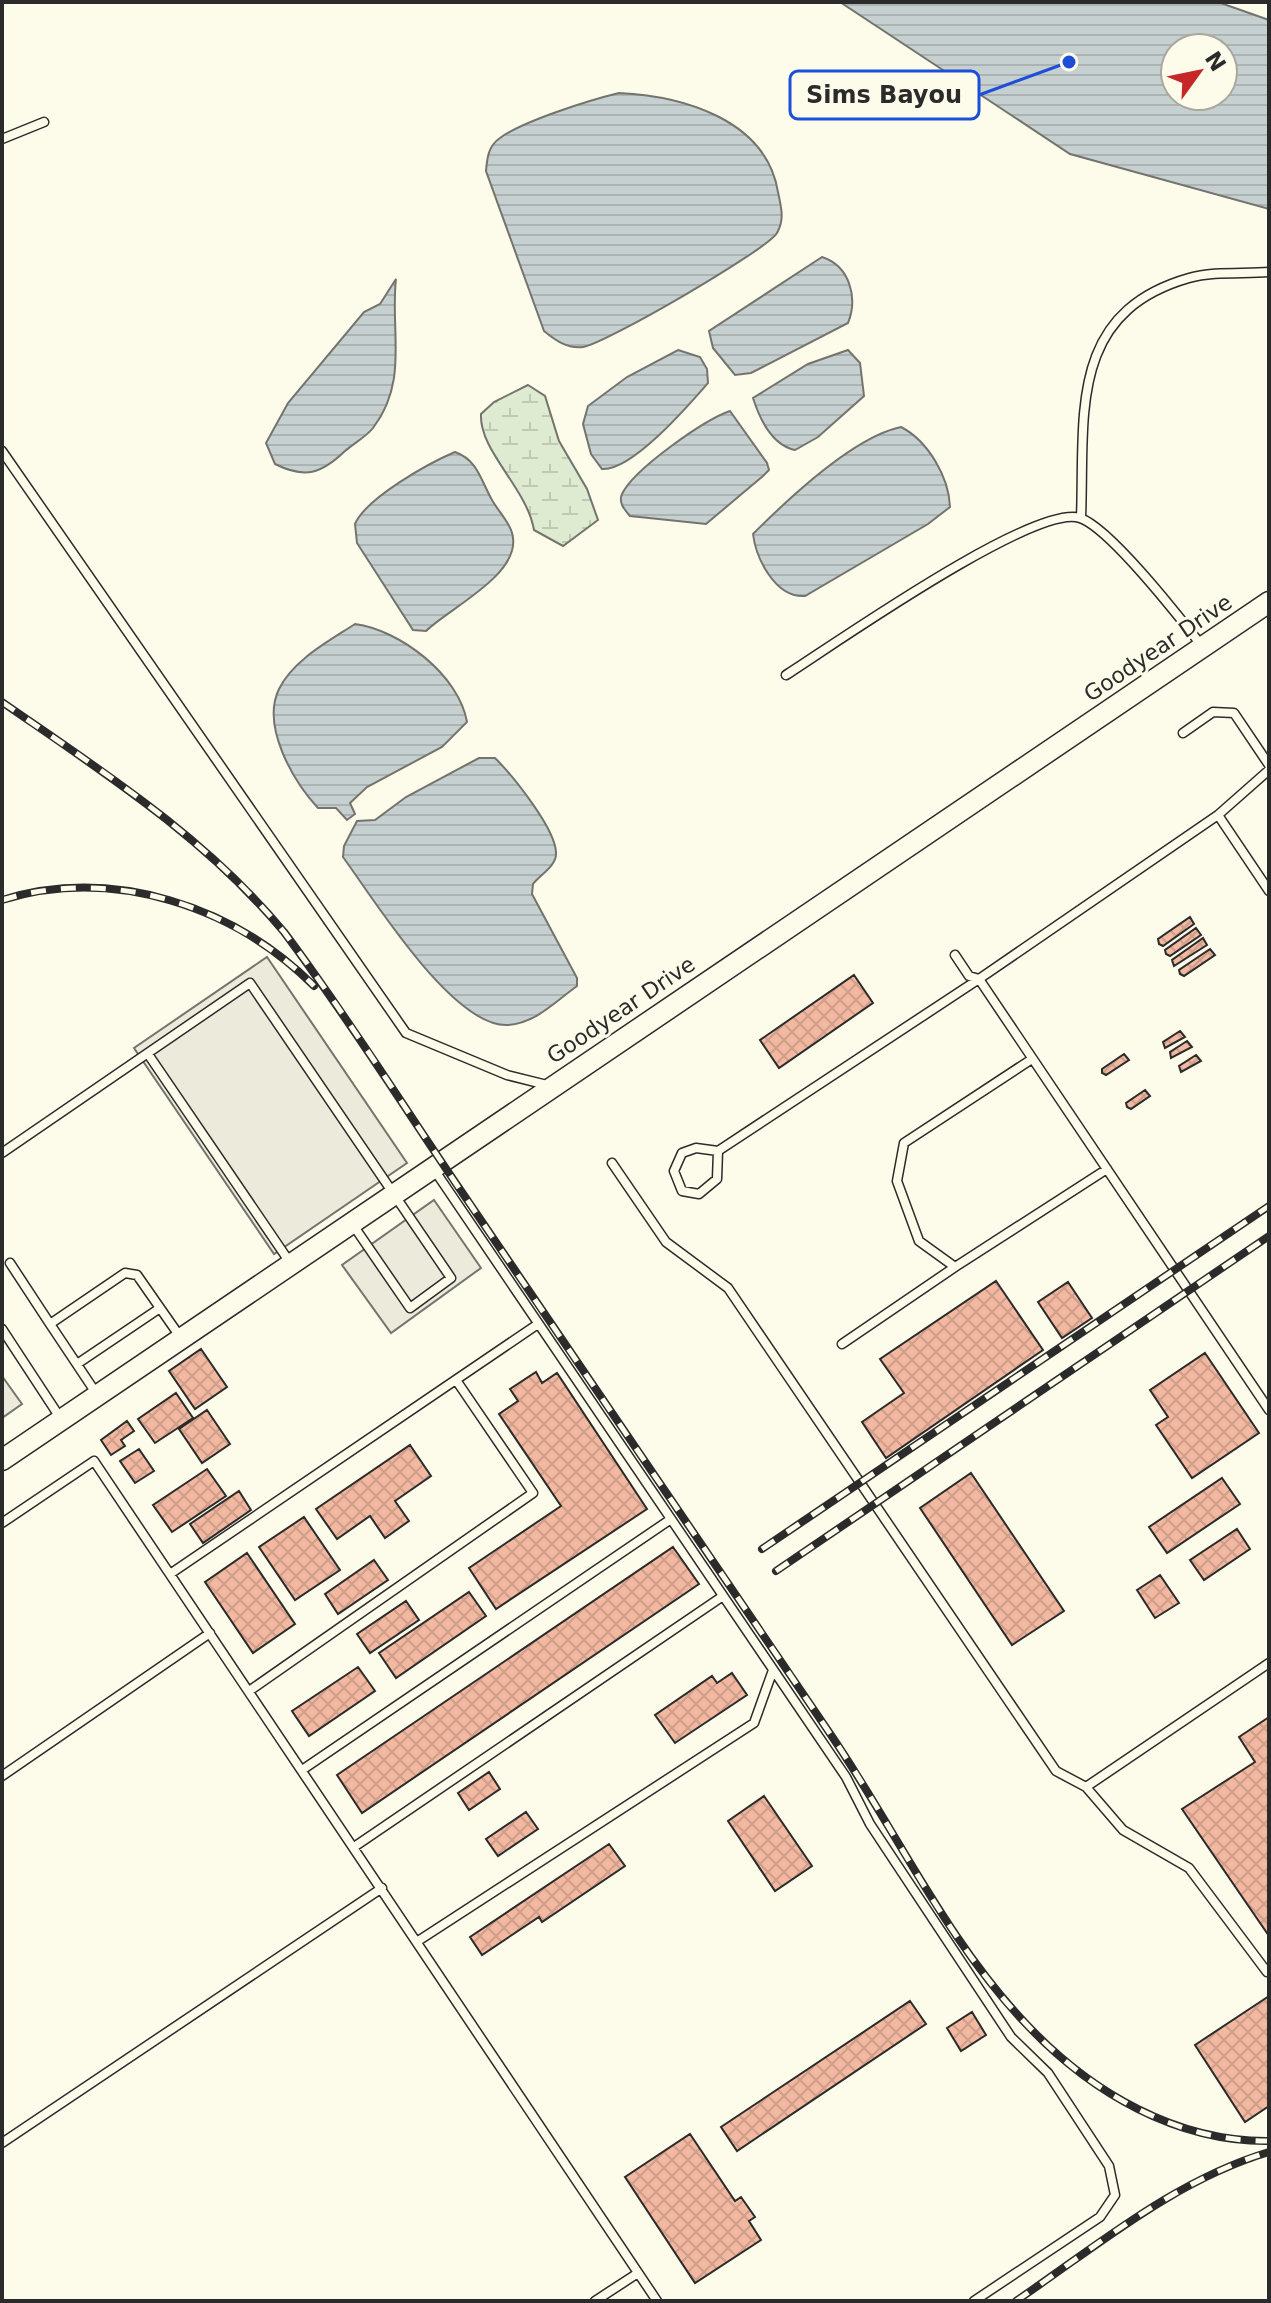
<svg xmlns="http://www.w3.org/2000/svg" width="1271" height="2303" viewBox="0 0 1271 2303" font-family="'DejaVu Sans',sans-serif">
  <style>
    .wetland { fill: url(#wetland-marsh); stroke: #74746e; stroke-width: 2 }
    .parking { fill: #eceadb; stroke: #74746e; stroke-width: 2 }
    .water { fill: url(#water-rules); stroke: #74746e; stroke-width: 2; fill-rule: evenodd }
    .building { fill: url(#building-cross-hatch); stroke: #2b2b2b; stroke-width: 2 }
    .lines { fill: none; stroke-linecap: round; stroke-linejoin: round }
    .service-casing { stroke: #2b2b2b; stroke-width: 11 }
    .tertiary-casing { stroke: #2b2b2b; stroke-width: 23 }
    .service { stroke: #fdfbea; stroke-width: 8 }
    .tertiary { stroke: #fdfbea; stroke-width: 20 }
    .rail-casing { stroke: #2b2b2b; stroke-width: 8 }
    .rail { stroke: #fdfbea; stroke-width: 5; stroke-dasharray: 15; stroke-linecap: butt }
    .labels { text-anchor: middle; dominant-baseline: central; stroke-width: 6; stroke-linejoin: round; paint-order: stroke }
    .street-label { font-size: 22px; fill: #2b2b2b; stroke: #fdfbea }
    .leader { fill: none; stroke: #1d4ed8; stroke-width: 3 }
    .callout-dot { fill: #1d4ed8; stroke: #fdfbea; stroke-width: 3 }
    .callout { fill: #fdfbea; stroke: #1d4ed8; stroke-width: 3 }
    .callout-label { font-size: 24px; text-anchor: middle; font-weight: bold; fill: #2b2b2b }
  </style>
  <defs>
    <pattern id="wetland-marsh" width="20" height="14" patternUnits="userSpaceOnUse" patternTransform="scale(2)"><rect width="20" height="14" fill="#deebd1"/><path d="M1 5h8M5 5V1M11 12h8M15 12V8" fill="none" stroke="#bfcab4"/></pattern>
    <pattern id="water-rules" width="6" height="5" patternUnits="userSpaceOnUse" patternTransform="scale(2)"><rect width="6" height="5" fill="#c7d0d0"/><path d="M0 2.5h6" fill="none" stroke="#abb3b3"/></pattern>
    <pattern id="building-cross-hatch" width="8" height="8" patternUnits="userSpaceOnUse" patternTransform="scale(2)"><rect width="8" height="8" fill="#f2b8a0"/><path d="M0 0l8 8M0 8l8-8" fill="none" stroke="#d09e8a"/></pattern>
  </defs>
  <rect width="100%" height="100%" fill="#fdfbea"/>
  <path class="wetland" d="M528 385 545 396 559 441 587 489 598 520 563 546 534 530C527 488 479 451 481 414L494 402Z"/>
  <path class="parking" d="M267 957 407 1163 274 1254 134 1048Z
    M434 1200 481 1268 391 1333 342 1265Z
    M2 1376 22 1404 2 1418Z"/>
  <path class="water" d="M840 2H1218L1269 20V209L1070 154ZM1175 48H1223V96H1175Z
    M619 93C682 96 766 119 778 192 781 207 785 219 777 233 767 250 603 345 583 347 567 349 555 340 544 331L486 171C487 159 488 146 500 138 523 121 590 100 619 93Z
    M822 257C850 266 858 298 848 323L751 373 735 375 713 348 709 331Z
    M396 279C390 331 409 381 373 428 366 437 354 443 345 451 321 474 305 479 275 464L266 443 288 403 364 312 380 304Z
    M678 350 700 357 707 369 708 383C688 406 632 471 602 469L591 454 583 424 588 406 627 377Z
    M848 350 860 363 864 396 818 437 795 450C772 445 760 420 753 398L808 364Z
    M730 411 767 463 769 470 763 476 706 524 630 516C625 510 618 503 622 494 634 469 704 420 730 411Z
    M901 427C928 441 949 477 950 507L928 524 805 596C775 598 756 558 753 534 788 499 853 437 901 427Z
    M455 452C478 460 481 481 492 500 498 511 512 525 513 538 518 576 448 609 426 631L413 630 357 543 355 524C366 498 429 463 455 452Z
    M355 624C400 630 459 675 467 722L442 747 367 787 350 803 355 814 347 820 336 808H318C293 781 261 726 279 689 293 660 329 641 355 624Z
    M479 758H495C512 775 557 830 556 854 556 866 540 875 533 884L532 894 577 978V986C556 1001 536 1023 508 1025 453 1028 373 898 343 857L344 846 357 821 375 820 406 797Z"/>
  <path class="building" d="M1190 917 1194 924 1163 946 1159 944 1158 939Z
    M1196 928 1201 935 1170 956 1166 954 1165 950Z
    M1203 938 1207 945 1174 966 1172 960Z
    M1210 949 1215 955 1184 976 1180 974 1179 970Z
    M854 975 873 1003 779 1068 760 1040Z
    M1180 1031 1185 1037 1165 1048 1163 1042Z
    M1187 1041 1192 1047 1171 1058 1170 1052Z
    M1124 1054 1129 1060 1106 1075 1102 1073V1069Z
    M1196 1055 1201 1061 1181 1072 1179 1066Z
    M1145 1090 1150 1096 1131 1109 1127 1107 1126 1103Z
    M996 1281 1043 1350 886 1458 862 1422 904 1393 880 1359Z
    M1068 1282 1092 1318 1062 1338 1038 1302Z
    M201 1349 227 1387 195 1409 169 1371Z
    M1205 1353 1259 1433 1192 1478 1156 1425 1168 1417 1150 1390Z
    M536 1372 542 1383 557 1373 647 1509 496 1609 469 1568 561 1506 499 1414 518 1401 510 1389Z
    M176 1393 193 1418 155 1443 138 1419Z
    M207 1410 230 1444 202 1463 179 1429Z
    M127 1421 134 1431 121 1440 125 1446 111 1455 101 1440Z
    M410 1445 431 1476 395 1501 409 1521 385 1538 370 1516 337 1539 316 1509Z
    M139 1449 154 1471 135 1483 120 1461Z
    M207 1469 226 1496 172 1532 153 1505Z
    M971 1473 1064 1611 1012 1645 920 1508Z
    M1222 1478 1240 1504 1167 1553 1149 1527Z
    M239 1491 251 1510 203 1543 190 1524Z
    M304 1517 340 1570 295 1600 259 1547Z
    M1237 1529 1250 1549 1204 1580 1190 1560Z
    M673 1547 699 1584 362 1813 337 1775Z
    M247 1553 295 1624 253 1653 205 1582Z
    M374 1560 388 1580 338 1614 325 1594Z
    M1160 1575 1179 1603 1155 1618 1137 1590Z
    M469 1592 486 1616 396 1678 379 1653Z
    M406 1601 419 1620 370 1653 357 1634Z
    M358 1667 375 1691 309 1736 292 1711Z
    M732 1673 747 1695 675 1743 655 1715 712 1676 717 1683Z
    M1269 1717V1936L1182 1809 1255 1762 1239 1737Z
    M489 1772 500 1789 469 1810 458 1793Z
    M764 1796 812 1866 775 1891 728 1821Z
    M526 1812 538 1829 498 1856 486 1839Z
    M609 1844 625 1866 542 1922 539 1917 482 1955 470 1937Z
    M1269 1996V2106L1245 2122 1195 2045Z
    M910 2001 926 2024 737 2151 721 2127Z
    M972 2012 986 2035 961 2051 947 2028Z
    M690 2134 735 2201 741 2197 755 2217 749 2221 761 2240 695 2283 625 2177Z"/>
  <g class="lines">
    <defs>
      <path id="service" d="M2 139 44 122
        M2 451 406 1033 507 1075 551 1086
        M1081 518C1085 416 1067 313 1189 278 1213 271 1244 274 1269 272
        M786 675C833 645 1035 503 1080 518 1110 528 1180 618 1202 646
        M1183 733 1213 712 1234 713 1269 765
        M1218 815 1269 891
        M955 955 969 976 979 979 1269 1410
        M148 1054 291 1264
        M1032 1059 904 1143 897 1181 919 1241 955 1267 1107 1169
        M696 1148 718 1151 717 1179 699 1194 682 1191 674 1171 682 1153Z
        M718 1151 979 979 1218 815 1269 770
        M2 1153 250 983 451 1278 410 1308 353 1225
        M612 1163 666 1242 728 1288 1056 1771 1086 1787 1123 1830 1189 1868 1267 1972
        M433 1168 846 1777 870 1824 1011 2037 1048 2073 1109 2166 1115 2195 1100 2217 974 2301
        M10 1263 50 1324 125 1273 137 1275 181 1338
        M50 1324 96 1393
        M2 1329 61 1419
        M842 1344 955 1267
        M77 1364 160 1308
        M2 1523 94 1461 657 2301
        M170 1574 538 1324
        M249 1691 533 1493 456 1380
        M302 1770 671 1519
        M2 1776 210 1633
        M1086 1787 1269 1663
        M354 1847 723 1596
        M418 1941 754 1723 773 1670
        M2 2143 382 1888
        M595 2301 638 2273"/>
      <path id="tertiary" d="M2 1460 1269 602"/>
    </defs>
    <use href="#service" class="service-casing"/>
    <use href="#tertiary" class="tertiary-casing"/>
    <use href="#service" class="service"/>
    <use href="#tertiary" class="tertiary"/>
    <defs>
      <path id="rail" d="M2 702C103 772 205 837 284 932 350 1020 408 1114 470 1204 590 1381 711 1558 831 1735 897 1832 947 1942 1029 2027 1092 2093 1177 2142 1269 2141
        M2 900C113 866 234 906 314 986
        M762 1549 1269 1206
        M776 1571 1269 1236
        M1016 2301C1097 2246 1175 2180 1269 2152"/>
    </defs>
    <use href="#rail" class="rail-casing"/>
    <use href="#rail" class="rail"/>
  </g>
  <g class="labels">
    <g class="street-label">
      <text transform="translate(1158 648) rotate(-34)">Goodyear Drive</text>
      <text transform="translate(621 1010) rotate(-34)">Goodyear Drive</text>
    </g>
  </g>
  <path class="leader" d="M1069 62L979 95"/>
  <circle class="callout-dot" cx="1069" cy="62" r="8"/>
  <rect class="callout" x="790" y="71" width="189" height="48" rx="8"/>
  <g class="callout-label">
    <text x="884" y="103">Sims Bayou</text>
  </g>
  <rect width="1271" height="2303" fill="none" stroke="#2b2b2b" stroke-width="8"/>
  <g transform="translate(1199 72) rotate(57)"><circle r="38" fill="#fdfbea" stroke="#a9a89e" stroke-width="2"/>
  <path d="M0-6L14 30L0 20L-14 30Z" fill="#c62828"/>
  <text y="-12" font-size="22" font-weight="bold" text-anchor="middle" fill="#2b2b2b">N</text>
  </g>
</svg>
